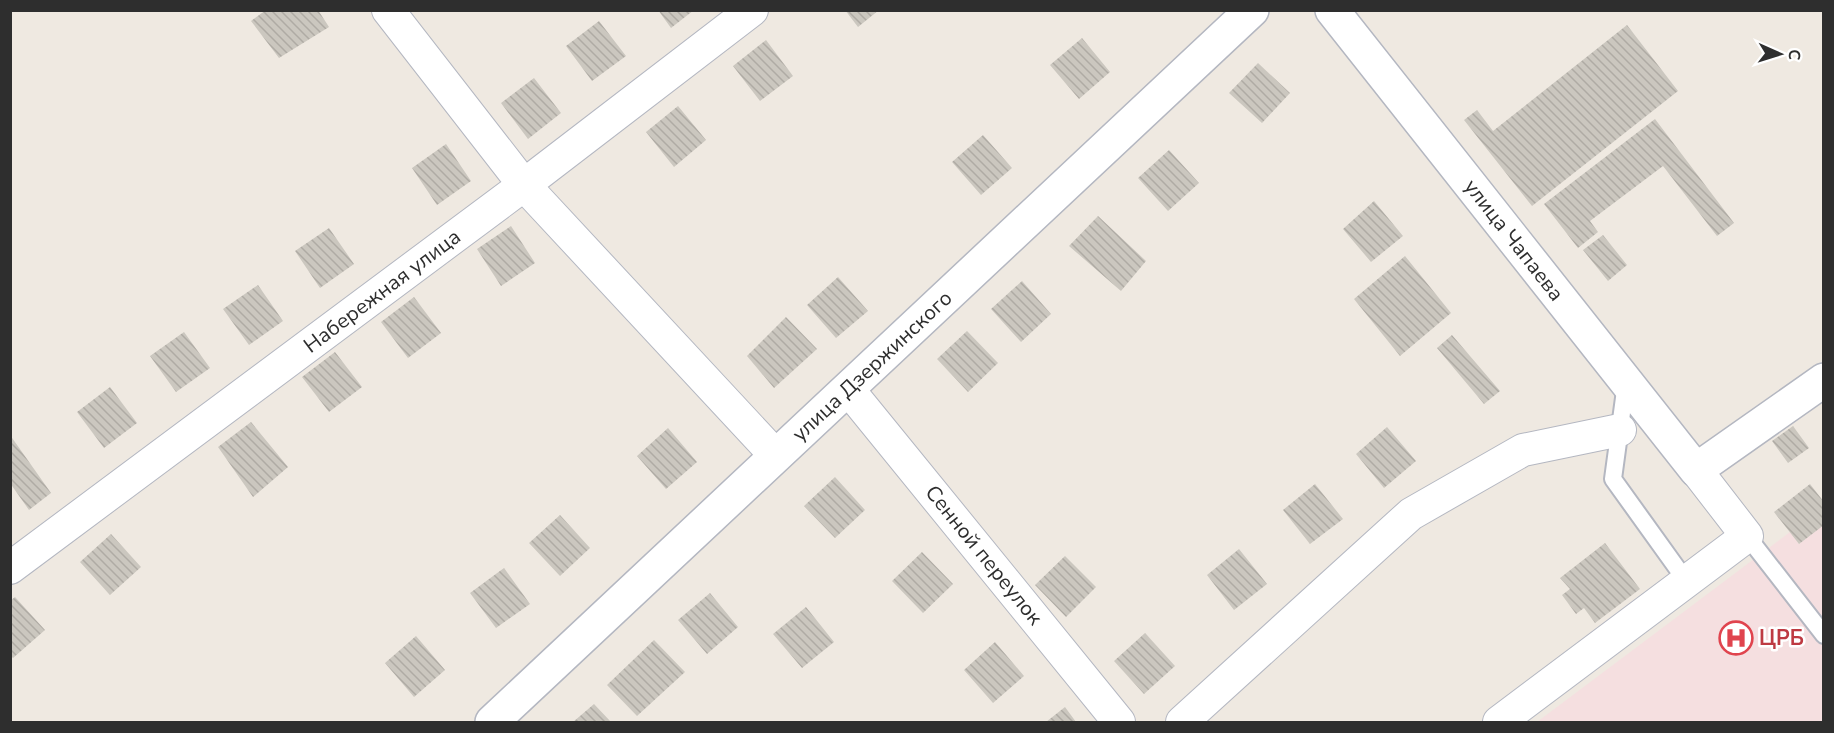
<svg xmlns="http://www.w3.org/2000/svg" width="1834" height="733" viewBox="0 0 1834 733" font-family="'Nunito Sans',sans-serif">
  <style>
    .medical { fill: #f5dfe0 }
    .building { fill: url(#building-back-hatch) }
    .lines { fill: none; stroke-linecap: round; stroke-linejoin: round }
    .service-casing { stroke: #b4b7c1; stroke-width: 20 }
    .minor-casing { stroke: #b4b7c1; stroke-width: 34 }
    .tertiary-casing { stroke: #b4b7c1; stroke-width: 36 }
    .service { stroke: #fff; stroke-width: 16 }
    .minor { stroke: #fff; stroke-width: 32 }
    .tertiary { stroke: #fff; stroke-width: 33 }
    .labels { text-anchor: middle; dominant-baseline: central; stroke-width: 5; stroke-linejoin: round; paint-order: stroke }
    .street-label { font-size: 21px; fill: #2e2e2e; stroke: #fff }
    .health-label { font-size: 21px; font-weight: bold; fill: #be3a42; stroke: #fff; text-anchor: start }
  </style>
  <defs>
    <pattern id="building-back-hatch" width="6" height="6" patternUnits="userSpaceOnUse" patternTransform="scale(1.5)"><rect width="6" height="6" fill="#cbc7bf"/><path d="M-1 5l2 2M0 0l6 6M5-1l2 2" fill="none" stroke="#afaba4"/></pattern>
  </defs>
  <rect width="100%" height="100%" fill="#efe9e1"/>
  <path class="medical" d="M1823 525V722H1537L1790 532 1799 544Z"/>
  <path class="building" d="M266 10H318L329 27 279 58 251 21Z
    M658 10H694L671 28Z
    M845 10H879L858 27Z
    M599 21 626 56 592 81 566 46Z
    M1627 25 1678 91 1532 206 1464 120 1477 110 1493 131Z
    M1082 38 1110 72 1079 99 1050 65Z
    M766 40 793 76 760 101 733 66Z
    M1258 63 1290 93 1262 123 1229 93Z
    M534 78 561 113 528 139 501 103Z
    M678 106 706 140 674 167 646 132Z
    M1655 119 1734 223 1717 236 1663 166 1590 221 1598 232 1578 248 1544 204Z
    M983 135 1012 168 981 195 952 162Z
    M446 144 471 181 437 205 412 168Z
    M1169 150 1199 183 1168 211 1138 178Z
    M1374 201 1403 236 1371 262 1343 229Z
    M1098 216 1146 261 1121 291 1069 246Z
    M511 226 535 263 501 286 477 249Z
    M329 228 354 264 320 288 295 251Z
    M1603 235 1627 265 1608 281 1583 250Z
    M1405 256 1451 313 1400 356 1354 299Z
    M838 277 868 311 836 338 807 305Z
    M1022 281 1051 314 1021 342 991 309Z
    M258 285 283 321 249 345 223 309Z
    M414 297 441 333 408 358 381 322Z
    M786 317 817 349 774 388 747 356Z
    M967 331 998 363 968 392 937 359Z
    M184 332 210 368 176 392 150 356Z
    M1452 335 1500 391 1484 404 1437 348Z
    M335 352 362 387 329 412 302 377Z
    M110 387 137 423 104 448 77 412Z
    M251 422 288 467 253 497 218 447Z
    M1793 426 1809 448 1788 463 1772 441Z
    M1387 427 1416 461 1384 488 1356 454Z
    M668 428 697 462 666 489 637 456Z
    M10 435 51 493 29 510 10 483Z
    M835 477 865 510 835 538 804 506Z
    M1315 484 1343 519 1310 544 1283 510Z
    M1810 484 1824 502V525L1799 544 1774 512Z
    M560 515 590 548 560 576 529 543Z
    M111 534 141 567 110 595 80 562Z
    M1605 543 1640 589 1595 623 1584 608 1576 614 1562 595 1570 589 1560 578Z
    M1239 549 1267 584 1234 610 1207 575Z
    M922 552 953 584 923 613 892 581Z
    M1065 556 1096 587 1066 617 1035 585Z
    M504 568 530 604 496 628 470 593Z
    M710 593 738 627 707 654 678 620Z
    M15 597 45 630 13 658 10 655V601Z
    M806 607 834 642 802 668 773 634Z
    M1145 633 1175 666 1144 694 1114 661Z
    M416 636 445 670 414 697 385 663Z
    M654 640 685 672 637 716 607 685Z
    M995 642 1024 676 993 703 964 670Z
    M594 704 611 722H573Z
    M1065 707 1076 722H1046Z"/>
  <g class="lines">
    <defs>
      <path id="service" d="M1626 383 1613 479 1687 582
        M1747 536 1824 635"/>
      <path id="minor" d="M388 10 524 185 776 456
        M848 389 1119 722
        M10 568 524 185 752 10
        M1182 722 1411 514 1523 450 1620 430
        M1499 722 1747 536 1696 470"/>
      <path id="tertiary" d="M1332 10 1696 470 1824 380
        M492 722 1252 10"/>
    </defs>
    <use href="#service" class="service-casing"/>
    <use href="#minor" class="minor-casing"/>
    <use href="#tertiary" class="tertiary-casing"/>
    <use href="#service" class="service"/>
    <use href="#minor" class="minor"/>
    <use href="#tertiary" class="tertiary"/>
  </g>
  <defs>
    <symbol id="hospital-ring" viewBox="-11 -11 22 22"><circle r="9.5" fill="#fff" stroke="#e0444e" stroke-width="1.5"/><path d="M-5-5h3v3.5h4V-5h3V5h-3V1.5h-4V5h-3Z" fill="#e0444e"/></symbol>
  </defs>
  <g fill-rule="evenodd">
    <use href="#hospital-ring" x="1717" y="619" width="38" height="38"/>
  </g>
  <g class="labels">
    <g class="street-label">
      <text transform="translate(1514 240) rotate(52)">улица Чапаева</text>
      <text transform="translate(382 291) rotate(-37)">Набережная улица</text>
      <text transform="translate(872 366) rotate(-43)">улица Дзержинского</text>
      <text transform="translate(984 555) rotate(51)">Сенной переулок</text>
    </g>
    <g class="health-label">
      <text x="1759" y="638">ЦРБ</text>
    </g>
  </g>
  <rect width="1834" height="733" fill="none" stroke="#2e2e2e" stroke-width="24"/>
  <g transform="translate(1780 54) rotate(93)" stroke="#ffffff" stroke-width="4.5" paint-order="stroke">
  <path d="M0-4.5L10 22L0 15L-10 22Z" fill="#2e2e2e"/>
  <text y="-9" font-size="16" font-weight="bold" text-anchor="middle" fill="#2e2e2e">С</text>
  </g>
</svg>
